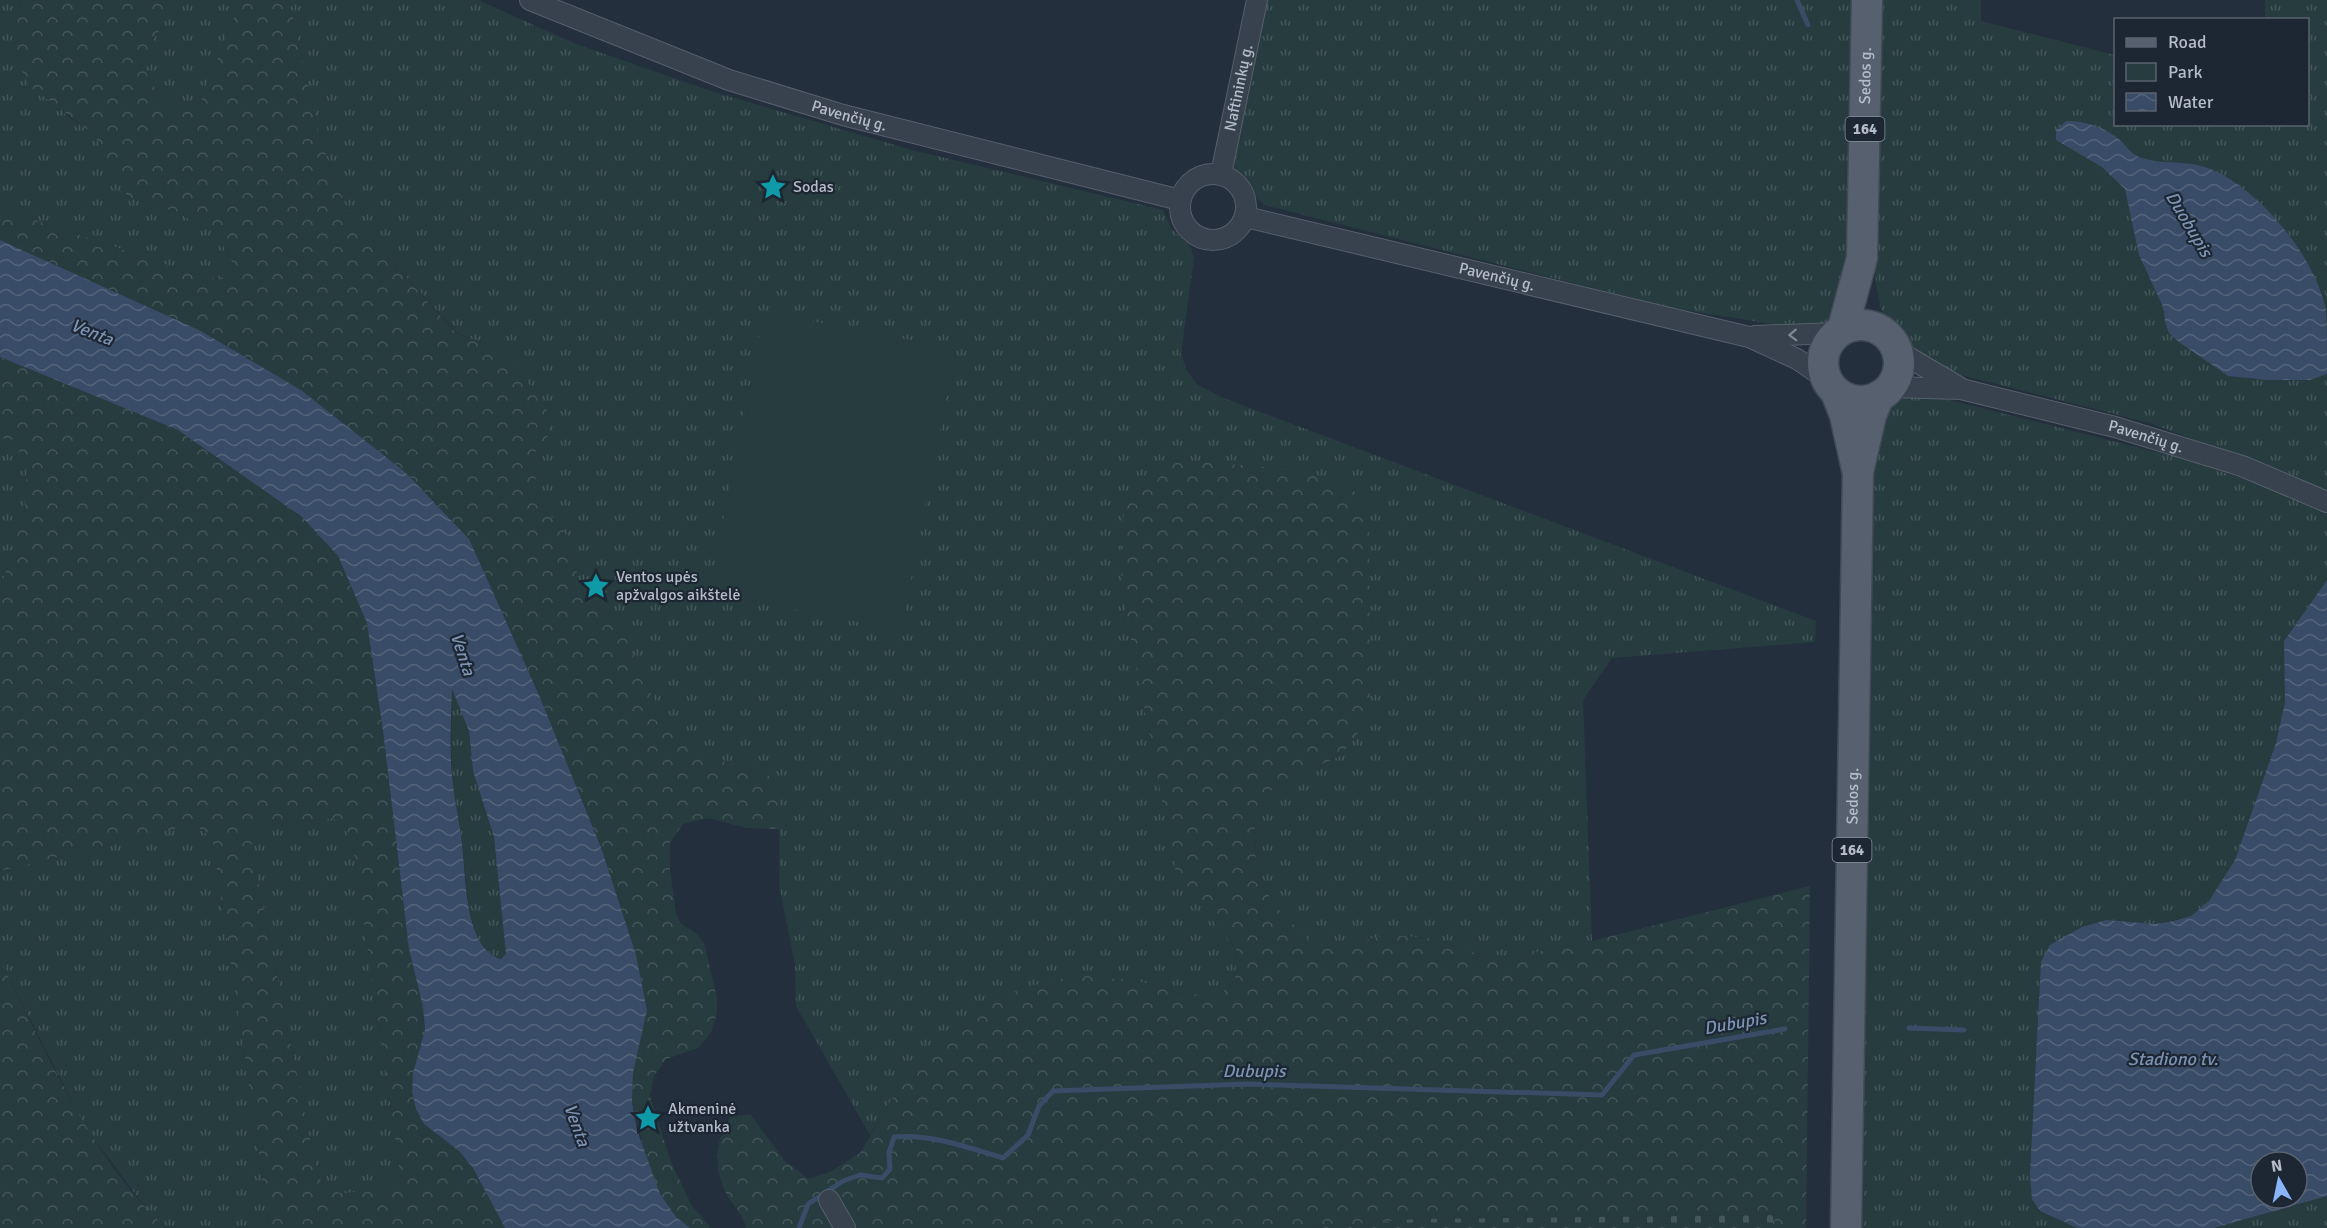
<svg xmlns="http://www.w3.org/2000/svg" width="2327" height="1228" viewBox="0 0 2327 1228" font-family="Signika,sans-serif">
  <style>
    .grass { fill: url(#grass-tufts) }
    .forest { fill: url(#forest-crowns); fill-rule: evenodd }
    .cemetery { fill: url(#cemetery-stones) }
    .green { fill: #263c3f }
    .water { fill: url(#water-waves); fill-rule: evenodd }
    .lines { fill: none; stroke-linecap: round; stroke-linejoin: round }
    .stream { stroke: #394c67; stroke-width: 5 }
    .street-casing { stroke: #565f6c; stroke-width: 22 }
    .primary-casing { stroke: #414a57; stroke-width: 33 }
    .street { stroke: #38414e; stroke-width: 20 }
    .primary { stroke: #56606e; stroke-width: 30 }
    .oneway { stroke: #7c8592 }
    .labels { text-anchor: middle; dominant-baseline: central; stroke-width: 4.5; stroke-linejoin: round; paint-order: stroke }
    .shield { fill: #1d2633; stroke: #878f9c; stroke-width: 1.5 }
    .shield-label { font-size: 15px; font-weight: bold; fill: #b4bcc9 }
    .street-label { font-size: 16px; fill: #b4bcc9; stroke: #1d2633 }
    .poi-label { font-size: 16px; fill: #b4bcc9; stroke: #1d2633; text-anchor: start }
    .water-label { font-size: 18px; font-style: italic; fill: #7c92b1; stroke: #1d2633 }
  </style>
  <defs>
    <pattern id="grass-tufts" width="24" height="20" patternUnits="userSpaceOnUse" patternTransform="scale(1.5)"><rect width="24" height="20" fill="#263c3f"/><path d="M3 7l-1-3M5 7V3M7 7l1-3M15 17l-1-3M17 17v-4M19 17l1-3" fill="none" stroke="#435659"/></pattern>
    <pattern id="forest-crowns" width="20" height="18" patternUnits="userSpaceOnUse" patternTransform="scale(1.5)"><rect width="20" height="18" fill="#263c3f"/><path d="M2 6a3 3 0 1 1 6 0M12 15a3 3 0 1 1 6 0" fill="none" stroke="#435659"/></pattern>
    <pattern id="cemetery-stones" width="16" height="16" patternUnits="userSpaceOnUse" patternTransform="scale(1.5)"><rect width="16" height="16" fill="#263c3f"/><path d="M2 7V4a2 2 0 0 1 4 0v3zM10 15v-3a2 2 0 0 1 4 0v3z" fill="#435659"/></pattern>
    <pattern id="water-waves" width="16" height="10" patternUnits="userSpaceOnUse" patternTransform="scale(1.5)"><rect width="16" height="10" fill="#394c67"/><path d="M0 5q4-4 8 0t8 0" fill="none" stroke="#53647b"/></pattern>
  </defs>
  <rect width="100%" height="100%" fill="#242f3e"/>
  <path class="grass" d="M0 0H20L12 46 65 114 95 135 108 165 128 197 174 211 216 233 232 262 220 280 188 272 0 208Z
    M167 0H241L198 108 169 105 147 78V50L164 22Z
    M289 0H478L576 44 708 90 912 150 1163 210 1171 228 1190 246 1194 257 1181 354 1187 371 1198 385 1221 397 1816 621 1815 642 1612 658 1583 700 1592 941 1512 957 1475 953 1429 938 1386 935 1348 945H1313L1272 903 1256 863 1254 812 1275 786 1340 756 1370 701 1176 873 1237 951 1235 980 1218 996H1189L1138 981 936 1055 898 1089 870 1135 796 1006 795 965 779 884 780 790 770 776 714 759 688 742 664 716 642 678 622 628 585 599 564 530C539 509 536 486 533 455L549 435 497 348 458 334 349 214 321 142Z
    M1265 0H1851L1846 286 1828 326 1798 328 1672 308 1264 205 1236 173 1232 154Z
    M1882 0H1981V21L2115 55 2116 124H2308V20L2265 19V0H2327V490L2150 423 1961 375C1930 365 1902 351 1886 320 1868 286 1875 209 1877 170 1879 113 1880 57 1882 0Z
    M1909 395 1937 397 2184 459 2247 480 2327 513V580L2284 641 2285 702 2276 743 2235 860 2222 882 2209 901 2191 916 2156 924 2106 920 2082 927 2050 945 2032 1199 2040 1211 2077 1228H1861L1864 897 1874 438 1890 401Z
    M0 438 14 439 27 470 25 506 0 591Z
    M452 687 469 731 473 771 494 837 506 954 501 959C464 948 467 874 462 843 460 823 454 804 453 784 450 752 452 719 452 687Z
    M333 818 346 829 352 840 399 1165 394 1182C378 1188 338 1201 325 1186 320 1181 317 1170 315 1164L251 847 254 830 264 825Z
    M190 825 203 830 213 843 270 1228H166L149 1212 85 1127 0 960V871Z
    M2327 1196V1228H2214Z"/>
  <path class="forest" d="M20 0H167L164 22 147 50V78L169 105 198 108 241 0H289L321 142 349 214 457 334 497 348 510 357 549 413V435L533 455C536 486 539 509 564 530L585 599 622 628 642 678 664 716 688 742 714 759 770 776 780 790V829L747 828 708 818 683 824 670 843V870L676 913 681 924 696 933 704 943 717 998V1013L711 1033 698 1048 666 1059 654 1076 650 1096 671 1162 692 1206 711 1228H690L676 1217 660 1194 647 1162 632 1102 633 1073 647 1010 636 955 602 850 539 695 469 539 405 472 301 390 201 331 0 240V208L188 272 220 280 232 262 216 233 174 211 128 197 108 165 95 135 28 85 12 46Z
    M0 357 178 430 302 517 338 556 367 623 383 731 409 949 423 1007 425 1030 413 1073 412 1092 416 1109 424 1124 459 1151 473 1168 505 1228H270L213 843 203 830 190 825 0 871V591L25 506 27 470 14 440 0 438ZM333 818 346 829 352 840 399 1165 394 1182C378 1188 338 1201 325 1186 320 1181 317 1170 315 1164L251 847 254 831 264 825Z
    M1166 461C1207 464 1341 463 1363 501 1366 507 1367 517 1369 524L1370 701 1358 733 1340 756 1275 786 1254 812 1256 863 1272 903 1313 944 1348 945 1386 935 1429 938 1475 953 1512 957 1592 941 1810 886 1806 1228H1773L1772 1215 1416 1219 1313 1228H746C745 1219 736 1208 730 1200 713 1173 713 1143 731 1117L750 1114 784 1160 808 1179 830 1172 860 1153 898 1089 975 1013 1021 988 1078 975 1138 981 1189 996H1218L1235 980 1237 951 1176 873 1122 593 1120 533 1128 493Z
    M0 960C47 1052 89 1156 166 1228H0Z"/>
  <path class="cemetery" d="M1773 1215V1228H1313L1416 1219Z"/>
  <path class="green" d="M764 312 956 349 901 630 709 593Z"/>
  <path class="water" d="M2066 121C2086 121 2105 127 2121 141 2128 148 2132 155 2142 158 2161 165 2185 160 2205 167 2257 185 2315 256 2326 310 2327 330 2327 354 2327 374L2310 380H2269L2228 376 2179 342 2169 333 2165 322 2164 309 2139 255 2125 189 2102 167 2056 140V130Z
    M0 240 201 331 301 390 405 472 469 539 539 695 602 850 636 955 647 1010 633 1073 632 1102 637 1130 660 1194 676 1217 690 1228H505L473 1168 459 1151 424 1124 416 1109 412 1092 413 1073 425 1030 423 1007 409 949 383 731 367 623 338 556 302 517 178 430 0 357ZM452 689 469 731 473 771 494 837 506 954 501 959C464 949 466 874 462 844 460 824 455 805 453 785 449 754 451 720 452 689Z
    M2327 580V1196L2214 1228H2077L2040 1211 2032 1199 2030 1174 2041 962 2050 945 2082 927 2106 920 2156 924 2173 921 2191 916 2209 901 2235 860 2276 743 2285 702 2284 641ZM2261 1162H2297V1198H2261Z"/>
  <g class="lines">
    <path class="stream" d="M1797 0 1808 25
      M1909 1028 1964 1030
      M799 1228 808 1204 843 1181 860 1175 882 1178 890 1169 889 1153 894 1137C932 1134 966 1147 1003 1158L1028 1135 1039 1106 1053 1091 1247 1084 1602 1095 1634 1055 1785 1029"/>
    <defs>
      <g id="street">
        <path id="s1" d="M530 0 729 80 843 115 1180 200"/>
        <circle cx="1213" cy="207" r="33"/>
        <path id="s2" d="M1221 174 1257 0"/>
        <path id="s3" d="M1246 217 1749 337 1797 359 1825 378"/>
        <path d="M1755 336 1836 333"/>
        <path d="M1898 351 1959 387"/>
        <path id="s4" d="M1890 387 1961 389 2115 427 2242 466 2327 502"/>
        <path d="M829 1200 845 1228"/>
      </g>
      <g id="primary">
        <circle cx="1861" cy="363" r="38"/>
        <path id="s5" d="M1843 328 1862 258 1867 0"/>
        <path d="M1836 392 1845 415 1857 469"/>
        <path id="s6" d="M1846 1228 1858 472 1871 415 1879 396"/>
      </g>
    </defs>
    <use href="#street" class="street-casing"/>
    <use href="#primary" class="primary-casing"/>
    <use href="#street" class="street"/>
    <use href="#primary" class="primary"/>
  </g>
  <defs><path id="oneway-chevron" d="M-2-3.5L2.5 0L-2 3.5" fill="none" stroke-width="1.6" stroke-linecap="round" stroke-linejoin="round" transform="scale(1.5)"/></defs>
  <use class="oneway" href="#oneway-chevron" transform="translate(1793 335) rotate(178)"/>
  <defs>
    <symbol id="sight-bare" viewBox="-9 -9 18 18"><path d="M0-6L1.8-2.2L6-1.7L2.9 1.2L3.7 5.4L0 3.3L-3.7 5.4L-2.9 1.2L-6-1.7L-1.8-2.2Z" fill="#0f9aa8" stroke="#1d2633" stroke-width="2.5" paint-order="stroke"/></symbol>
  </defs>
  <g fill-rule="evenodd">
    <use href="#sight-bare" x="754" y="168" width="38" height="38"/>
    <use href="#sight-bare" x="577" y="567" width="38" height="38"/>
    <use href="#sight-bare" x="629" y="1099" width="38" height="38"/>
  </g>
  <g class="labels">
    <g class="shield">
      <rect x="1845.5" y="117" width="39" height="24" rx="4.5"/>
      <rect x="1832.5" y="838" width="39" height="24" rx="4.5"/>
    </g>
    <g class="shield-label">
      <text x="1865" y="129">164</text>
      <text x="1852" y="850">164</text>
    </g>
    <g class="street-label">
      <text stroke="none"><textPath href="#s5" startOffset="255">Sedos g.</textPath></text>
      <text stroke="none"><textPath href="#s2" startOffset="88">Naftininkų g.</textPath></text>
      <text stroke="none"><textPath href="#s1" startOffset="340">Pavenčių g.</textPath></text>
      <text stroke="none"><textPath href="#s3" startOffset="258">Pavenčių g.</textPath></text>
      <text stroke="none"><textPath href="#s4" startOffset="262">Pavenčių g.</textPath></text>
      <text stroke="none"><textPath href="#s6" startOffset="432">Sedos g.</textPath></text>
    </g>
    <g class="poi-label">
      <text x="793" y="187">Sodas</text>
      <text x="616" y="577">Ventos upės<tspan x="616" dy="18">apžvalgos aikštelė</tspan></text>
      <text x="668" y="1109">Akmeninė<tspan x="668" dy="18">užtvanka</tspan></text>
    </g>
    <g class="water-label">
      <text transform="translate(2189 224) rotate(59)">Duobupis</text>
      <text transform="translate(92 332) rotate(22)">Venta</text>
      <text transform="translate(463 654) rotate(72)">Venta</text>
      <text transform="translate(1735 1023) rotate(-10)">Dubupis</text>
      <text x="2173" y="1059">Stadiono tv.</text>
      <text x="1254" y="1071">Dubupis</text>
      <text transform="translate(577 1125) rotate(70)">Venta</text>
    </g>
  </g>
  <rect x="2114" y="18" width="195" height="108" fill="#1d2633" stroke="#59626f" stroke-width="1.5"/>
  <rect x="2126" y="38" width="30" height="9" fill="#56606e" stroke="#59626f" stroke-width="1.5"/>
  <text x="2168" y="48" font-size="18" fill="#b4bcc9">Road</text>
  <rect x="2126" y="63" width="30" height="18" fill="#263c3f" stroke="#59626f" stroke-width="1.5"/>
  <text x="2168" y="78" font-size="18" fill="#b4bcc9">Park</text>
  <rect x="2126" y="93" width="30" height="18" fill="url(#water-waves)" stroke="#59626f" stroke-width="1.5"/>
  <text x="2168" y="108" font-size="18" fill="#b4bcc9">Water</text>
  <g transform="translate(2279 1180) rotate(351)"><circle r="28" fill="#1d2633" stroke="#59626f" stroke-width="1.5"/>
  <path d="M0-4.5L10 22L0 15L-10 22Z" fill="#8ab4f8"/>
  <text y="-9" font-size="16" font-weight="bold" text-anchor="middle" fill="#b4bcc9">N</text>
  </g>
</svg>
